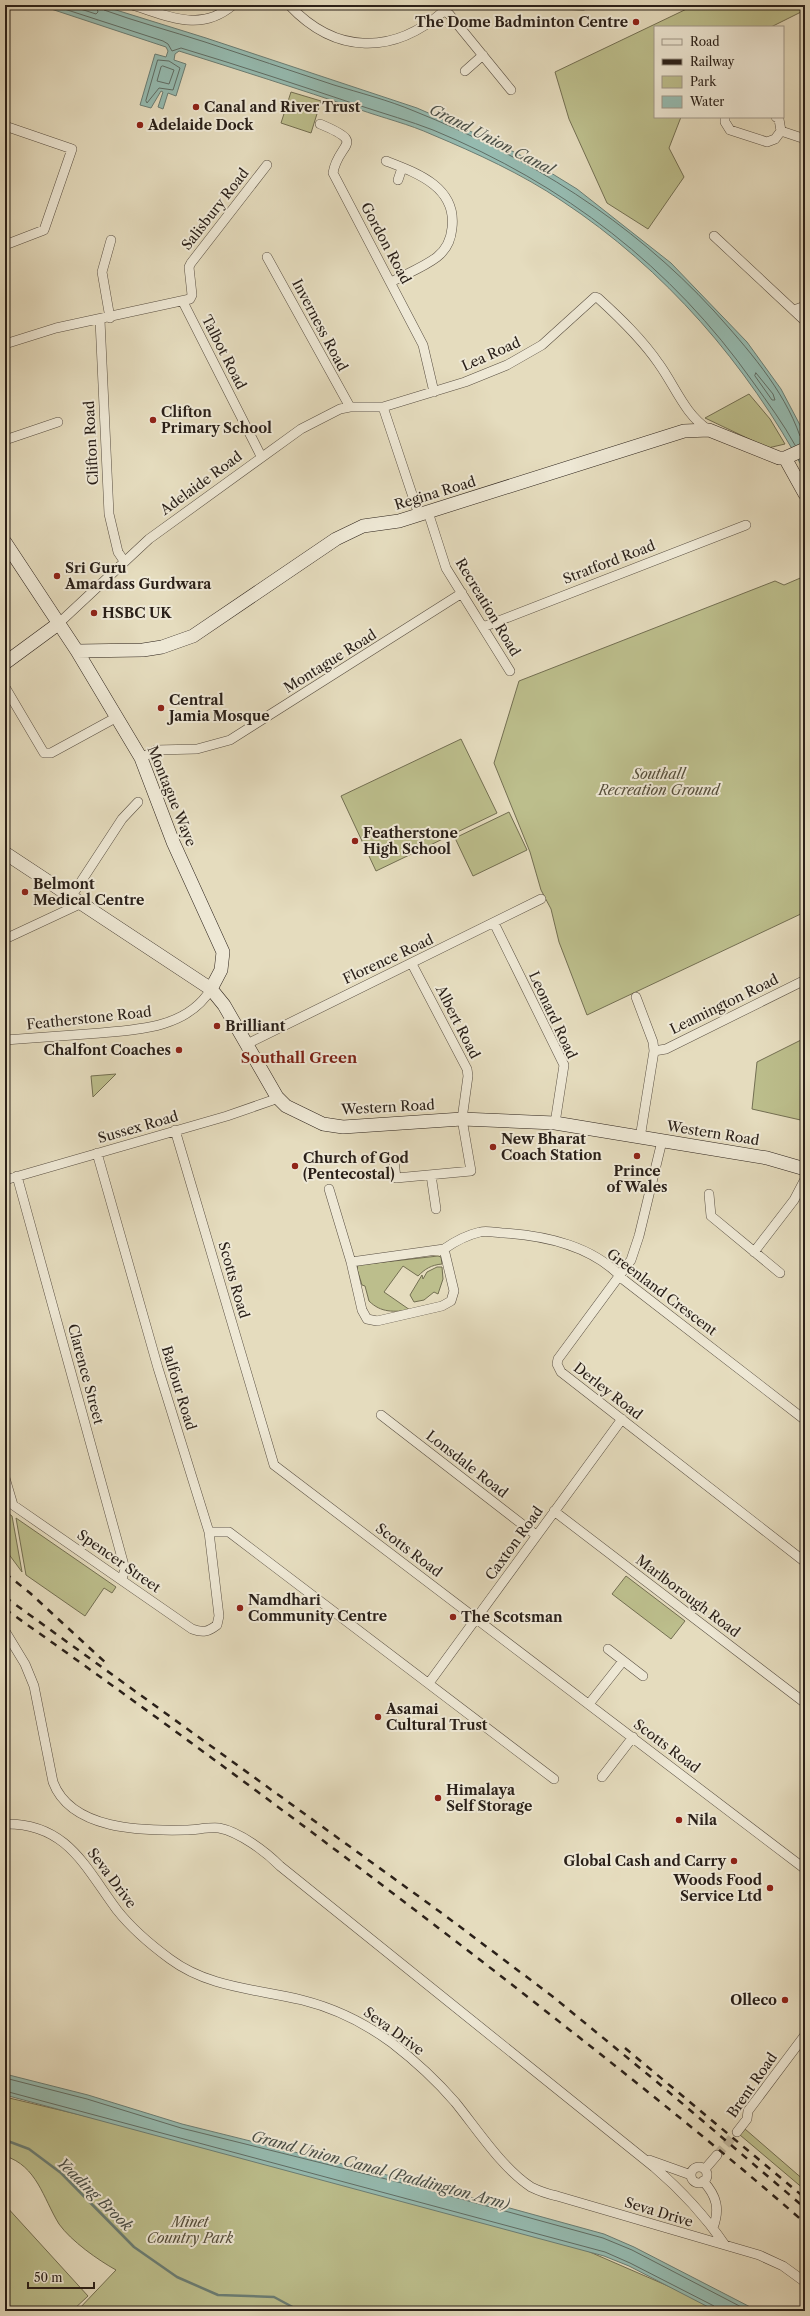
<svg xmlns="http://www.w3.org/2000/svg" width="810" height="2316" viewBox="0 0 810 2316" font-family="'Libre Caslon Text',serif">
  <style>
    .green { fill: #bcbe8c; stroke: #736f52 }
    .water { fill: #96bcb2; stroke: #6b7e75 }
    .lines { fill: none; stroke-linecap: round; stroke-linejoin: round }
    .shore { stroke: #606e66; stroke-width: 1 }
    .stream { stroke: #6b7e75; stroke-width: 2.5 }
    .street-tunnel { stroke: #c0b69d; stroke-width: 9; stroke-dasharray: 9 4.5; stroke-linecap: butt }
    .street-casing { stroke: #594f42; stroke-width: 10 }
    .secondary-casing { stroke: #2a2019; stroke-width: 14 }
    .street { stroke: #eee8d5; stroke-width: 9 }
    .secondary { stroke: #eee8d5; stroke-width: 13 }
    .rail { stroke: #2a2019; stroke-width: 2.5; stroke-dasharray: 7 7; stroke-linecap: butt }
    .poi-dot { fill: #8f2418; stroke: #eee8d5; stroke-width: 1.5 }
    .labels { text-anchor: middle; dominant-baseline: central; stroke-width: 4; stroke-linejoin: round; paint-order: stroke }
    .poi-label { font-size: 14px; font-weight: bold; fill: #2a2019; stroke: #eee8d5; text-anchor: start }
    .street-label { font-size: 14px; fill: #2a2019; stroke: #eee8d5 }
    .park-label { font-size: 14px; font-style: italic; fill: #564f3c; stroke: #eee8d5 }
    .water-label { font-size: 15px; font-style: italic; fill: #4a4f47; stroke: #eee8d5 }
    .neighbourhood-label { font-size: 15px; font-weight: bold; fill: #7a1f14; stroke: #eee8d5 }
  </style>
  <rect width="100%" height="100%" fill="#e5dcbe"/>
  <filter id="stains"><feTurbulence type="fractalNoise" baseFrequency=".005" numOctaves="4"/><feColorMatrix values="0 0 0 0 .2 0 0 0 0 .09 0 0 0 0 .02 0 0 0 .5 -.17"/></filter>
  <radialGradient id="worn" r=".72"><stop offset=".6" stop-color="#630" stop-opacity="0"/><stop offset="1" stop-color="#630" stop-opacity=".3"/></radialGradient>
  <path class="green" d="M536 5H593L584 10 537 8Z
    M695 5H805V10L771 27H655V117H681L669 148 684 177 648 229 607 203 569 119 555 72Z
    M291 92 321 101 311 133 281 123Z
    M749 394 770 419 785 444 768 448 705 418Z
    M805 576V912L587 1015 559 942 551 909 541 890 530 852 494 763 519 681 775 581 784 585Z
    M461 739 497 813 376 871 341 796Z
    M509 812 527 850 473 876 455 838Z
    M805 1038V1121L752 1109 757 1062Z
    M116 1074 93 1097 91 1076Z
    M438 1256 441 1257 442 1264C431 1265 425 1269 418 1276L403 1266 384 1292 410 1310C394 1312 381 1313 369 1301L365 1286 362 1285 357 1269 358 1265Z
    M437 1267H442L443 1279 438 1294 434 1292 424 1300 414 1302 410 1295 422 1275 423 1279 427 1272Z
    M5 1511 12 1516 22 1572 5 1549Z
    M16 1518 116 1587 112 1593 104 1588 85 1616 26 1575Z
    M626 1576 685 1621 671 1639 612 1594Z
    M5 2097 152 2132 576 2246 675 2289 742 2311H77L116 2270C98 2260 71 2241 59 2224 43 2198 37 2166 5 2156Z
    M745 2129 805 2181V2190L740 2135Z
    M5 2205 88 2296 72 2311H5Z"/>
  <path class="water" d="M39 5H100L206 38 417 108 488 139 530 160 577 189 671 263 747 342 781 389 800 425 805 439V472C747 364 665 269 562 201 522 174 476 153 433 135 409 124 383 118 358 109 299 89 239 70 179 51L175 54 174 60 186 64 176 96 168 93 163 109 158 107 163 92 161 91 151 108 140 105 155 54 166 57 168 51 166 47Z
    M5 2074 88 2095 182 2124 415 2182 604 2234 634 2247 758 2311H716L629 2266 604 2256 5 2095Z"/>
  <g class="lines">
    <path class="shore" d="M52 5 163 41 168 44 172 51 181 48C241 66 301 86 361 106 385 114 410 121 433 130 564 184 672 267 753 382 768 403 783 423 795 445
      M68 5 96 14 98 12 96 5
      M101 5 104 10C137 22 171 31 205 42 248 56 291 71 334 85 360 93 388 100 414 111 529 157 630 220 714 311 747 348 783 388 800 436L805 438
      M158 60 169 61 180 68 173 90 159 88 147 103 146 101Z
      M163 66 174 70 169 84 157 81 161 67Z
      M756 373 773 394 775 400H772L755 376Z
      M5 2078 87 2099 181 2128 414 2186 603 2238 632 2250 749 2311
      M5 2091 605 2252 630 2263 714 2306 717 2311"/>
    <path class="stream" d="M5 2140 29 2149 61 2173 134 2247 177 2277 218 2295 274 2297 300 2311"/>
    <path class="street-tunnel" d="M717 2155 737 2132"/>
    <defs>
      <path id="street" d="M132 5C169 16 200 33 233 5
        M289 5C336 55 393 55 444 11L449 14 511 90
        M465 71 483 55
        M725 117V122L730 130 767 142 775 139 781 131 779 119 776 117
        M320 124C368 144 338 142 333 173L423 345 434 392
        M5 126 72 149 44 230 5 245
        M781 131 805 139
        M386 161C417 173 457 187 452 228 451 239 446 250 437 257 424 267 406 274 391 282
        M398 180 402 168
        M714 236 805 321
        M267 257 350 407
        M183 302 261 456
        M794 310 805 306
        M110 318 102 272 111 240
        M100 320 109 514 118 552 124 561
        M5 344 56 328 190 299 192 295 189 267 191 263 267 165
        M383 407 419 515
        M5 440 58 422
        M428 512 446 568 510 671
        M58 624 149 539 301 429 340 409 350 407H383L465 382 507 365 542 345 595 297 598 298C620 318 642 339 659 364 675 386 685 415 709 430
        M483 627 746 525
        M5 687 44 753H51L117 717
        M141 758 156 750 197 749 230 740 462 593
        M71 897 122 819 138 802
        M494 923 564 1065 555 1123
        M5 939 80 904
        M636 997 653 1042 654 1051 640 1138
        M5 1040C32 1038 60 1036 87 1034 130 1030 186 1031 211 989
        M247 1044 541 899
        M654 1051 666 1049 805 980
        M175 1130 274 1465 805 1869
        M662 1141 639 1236 631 1260 558 1359 557 1364 561 1372 805 1562
        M394 1161 396 1178 471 1171 462 1119 468 1076 467 1069 412 964
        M431 1175 436 1209
        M17 1176 125 1569 122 1579
        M5 1180 227 1116 273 1100 277 1097
        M329 1189 351 1262
        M709 1194 711 1216 780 1273
        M444 1249C454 1242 467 1235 480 1232 487 1230 497 1233 504 1233 547 1236 594 1246 624 1280L805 1420
        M444 1249 454 1291 451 1301 442 1306 377 1321 367 1319 362 1310 351 1262Z
        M754 1252 794 1200 805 1179
        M381 1415 536 1535
        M5 1478 13 1505 192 1629C203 1633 208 1632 217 1625L219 1616 209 1532 158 1368 97 1153
        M554 1511 805 1703
        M209 1532H229L554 1779
        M5 1631 25 1664 34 1686 53 1782C71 1830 142 1831 185 1830 196 1830 208 1827 219 1828 240 1832 266 1852 280 1866L654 2167C681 2190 705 2216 725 2245
        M608 1649 643 1676
        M429 1683 622 1419
        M589 1704 623 1661
        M602 1777 633 1737
        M5 1824C67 1823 85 1867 117 1910 132 1929 151 1945 170 1959 209 1988 257 1989 302 2000 334 2008 365 2023 392 2043 414 2060 436 2080 455 2102 477 2129 502 2168 531 2187 539 2191 548 2194 557 2196L759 2255 783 2266 805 2282
        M737 2132 747 2119 748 2111 805 2035
        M649 2160 691 2175
        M691 2175a8 8 0 1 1 16 0a8 8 0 1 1-16 0Z
        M705 2169 717 2155
        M703 2181C717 2196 720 2209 713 2228"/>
      <path id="secondary" d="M785 458 805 494
        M5 542 77 651 141 758 173 842 223 952 221 970 211 989
        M77 651 143 650 162 647 193 636 336 539 363 526 399 521 684 431 709 430 779 458H785L805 449
        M5 663 58 624
        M5 853 211 989 224 1005 277 1097 286 1106 323 1124 343 1127 462 1119 555 1123 767 1158 805 1169"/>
    </defs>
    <use href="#street" class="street-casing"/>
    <use href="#secondary" class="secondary-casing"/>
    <use href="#street" class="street"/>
    <use href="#secondary" class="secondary"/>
    <path class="rail" d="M5 1573 30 1593 107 1664
      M5 1597 443 1914 552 1996 657 2082 805 2208
      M5 1609C175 1729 342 1853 506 1980 607 2059 708 2138 805 2223
      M625 2048 805 2198"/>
  </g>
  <g class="poi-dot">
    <circle cx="636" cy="22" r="4"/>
    <circle cx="196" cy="107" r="4"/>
    <circle cx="140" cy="125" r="4"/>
    <circle cx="153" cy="420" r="4"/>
    <circle cx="57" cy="576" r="4"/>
    <circle cx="94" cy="613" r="4"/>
    <circle cx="161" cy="708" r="4"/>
    <circle cx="355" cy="841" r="4"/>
    <circle cx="25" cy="892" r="4"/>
    <circle cx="217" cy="1026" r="4"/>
    <circle cx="179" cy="1050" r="4"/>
    <circle cx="493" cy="1147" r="4"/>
    <circle cx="637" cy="1156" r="4"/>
    <circle cx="295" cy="1166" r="4"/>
    <circle cx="240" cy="1608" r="4"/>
    <circle cx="453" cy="1617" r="4"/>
    <circle cx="378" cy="1717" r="4"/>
    <circle cx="438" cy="1798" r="4"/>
    <circle cx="679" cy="1820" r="4"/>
    <circle cx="734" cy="1861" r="4"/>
    <circle cx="770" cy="1888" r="4"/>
    <circle cx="785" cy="2000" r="4"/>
  </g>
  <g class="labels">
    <g class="poi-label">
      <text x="628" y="22" text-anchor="end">The Dome Badminton Centre</text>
      <text x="204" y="107">Canal and River Trust</text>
      <text x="148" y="125">Adelaide Dock</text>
      <text x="161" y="412">Clifton<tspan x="161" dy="16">Primary School</tspan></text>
      <text x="65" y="568">Sri Guru<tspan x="65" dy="16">Amardass Gurdwara</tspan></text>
      <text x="102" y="613">HSBC UK</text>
      <text x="169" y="700">Central<tspan x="169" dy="16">Jamia Mosque</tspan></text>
      <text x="363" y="833">Featherstone<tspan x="363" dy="16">High School</tspan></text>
      <text x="33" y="884">Belmont<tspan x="33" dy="16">Medical Centre</tspan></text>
      <text x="225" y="1026">Brilliant</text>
      <text x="171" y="1050" text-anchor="end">Chalfont Coaches</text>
      <text x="501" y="1139">New Bharat<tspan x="501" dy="16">Coach Station</tspan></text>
      <text x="303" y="1158">Church of God<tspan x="303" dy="16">(Pentecostal)</tspan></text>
      <text x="637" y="1171" text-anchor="middle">Prince<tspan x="637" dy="16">of Wales</tspan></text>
      <text x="248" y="1600">Namdhari<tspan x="248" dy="16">Community Centre</tspan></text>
      <text x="461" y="1617">The Scotsman</text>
      <text x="386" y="1709">Asamai<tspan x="386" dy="16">Cultural Trust</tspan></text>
      <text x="446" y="1790">Himalaya<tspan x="446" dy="16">Self Storage</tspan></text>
      <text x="687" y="1820">Nila</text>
      <text x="726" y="1861" text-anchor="end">Global Cash and Carry</text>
      <text x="762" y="1880" text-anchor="end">Woods Food<tspan x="762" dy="16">Service Ltd</tspan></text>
      <text x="777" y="2000" text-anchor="end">Olleco</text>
    </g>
    <g class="street-label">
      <text transform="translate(215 209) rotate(-52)">Salisbury Road</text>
      <text transform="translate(386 243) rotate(62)">Gordon Road</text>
      <text transform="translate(320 325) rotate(62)">Inverness Road</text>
      <text transform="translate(224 352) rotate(63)">Talbot Road</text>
      <text transform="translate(491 354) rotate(-24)">Lea Road</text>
      <text transform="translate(91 443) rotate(-93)">Clifton Road</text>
      <text transform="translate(201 483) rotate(-36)">Adelaide Road</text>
      <text transform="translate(435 493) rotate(-17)">Regina Road</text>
      <text transform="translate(609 562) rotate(-21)">Stratford Road</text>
      <text transform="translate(488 607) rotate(59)">Recreation Road</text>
      <text transform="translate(330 661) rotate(-32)">Montague Road</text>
      <text transform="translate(172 796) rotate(68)">Montague Waye</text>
      <text transform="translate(388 959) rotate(-25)">Florence Road</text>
      <text transform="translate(724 1004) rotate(-26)">Leamington Road</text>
      <text transform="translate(553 1015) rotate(65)">Leonard Road</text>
      <text transform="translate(89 1018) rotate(-6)">Featherstone Road</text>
      <text transform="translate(458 1022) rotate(63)">Albert Road</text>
      <text transform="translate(388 1107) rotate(-3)">Western Road</text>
      <text transform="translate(138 1127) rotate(-16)">Sussex Road</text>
      <text transform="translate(713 1133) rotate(9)">Western Road</text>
      <text transform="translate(234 1280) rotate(74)">Scotts Road</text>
      <text transform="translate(662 1292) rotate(37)">Greenland Crescent</text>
      <text transform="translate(86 1374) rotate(75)">Clarence Street</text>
      <text transform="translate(179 1388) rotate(73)">Balfour Road</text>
      <text transform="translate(608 1391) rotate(38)">Derley Road</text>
      <text transform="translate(467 1464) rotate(38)">Lonsdale Road</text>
      <text transform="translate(514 1543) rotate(-54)">Caxton Road</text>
      <text transform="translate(409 1550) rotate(37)">Scotts Road</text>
      <text transform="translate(119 1561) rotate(35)">Spencer Street</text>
      <text transform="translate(688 1596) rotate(37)">Marlborough Road</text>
      <text transform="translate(667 1746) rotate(37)">Scotts Road</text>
      <text transform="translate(112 1878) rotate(53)">Seva Drive</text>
      <text transform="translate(394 2031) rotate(36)">Seva Drive</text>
      <text transform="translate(752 2085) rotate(-55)">Brent Road</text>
      <text transform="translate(659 2212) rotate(17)">Seva Drive</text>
    </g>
    <g class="park-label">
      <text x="659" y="774">Southall<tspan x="659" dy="16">Recreation Ground</tspan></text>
      <text x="190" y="2222">Minet<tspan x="190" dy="16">Country Park</tspan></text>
    </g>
    <g class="water-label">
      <text transform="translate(492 139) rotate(27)">Grand Union Canal</text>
      <text transform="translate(381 2170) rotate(15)">Grand Union Canal (Paddington Arm)</text>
      <text transform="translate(95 2194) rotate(44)">Yeading Brook</text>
    </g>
    <g class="neighbourhood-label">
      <text x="299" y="1057">Southall Green</text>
    </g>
  </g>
  <rect width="810" height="2316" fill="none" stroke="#e5dcbe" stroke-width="20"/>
  <rect x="6" y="6" width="798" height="2304" fill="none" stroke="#2a2019" stroke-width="2"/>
  <rect x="10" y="10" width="790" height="2296" fill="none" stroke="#2a2019"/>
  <rect x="654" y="26" width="130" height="92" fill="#eee8d5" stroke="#a0988a"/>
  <rect x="662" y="39" width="20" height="6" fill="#eee8d5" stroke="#a0988a"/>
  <text x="690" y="46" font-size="12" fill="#2a2019">Road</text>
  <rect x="662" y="59" width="20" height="6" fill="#2a2019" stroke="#a0988a"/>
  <text x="690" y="66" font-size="12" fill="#2a2019">Railway</text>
  <rect x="662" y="76" width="20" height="12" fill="#bcbe8c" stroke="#a0988a"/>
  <text x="690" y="86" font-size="12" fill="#2a2019">Park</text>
  <rect x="662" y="96" width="20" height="12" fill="#96bcb2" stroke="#a0988a"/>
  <text x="690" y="106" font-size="12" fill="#2a2019">Water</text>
  <path d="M28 2282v6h66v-6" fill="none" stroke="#2a2019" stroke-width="2"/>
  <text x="34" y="2282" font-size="12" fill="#2a2019" stroke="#eee8d5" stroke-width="3" paint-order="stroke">50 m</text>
  <rect width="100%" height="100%" filter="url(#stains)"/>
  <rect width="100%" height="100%" fill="url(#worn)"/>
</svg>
